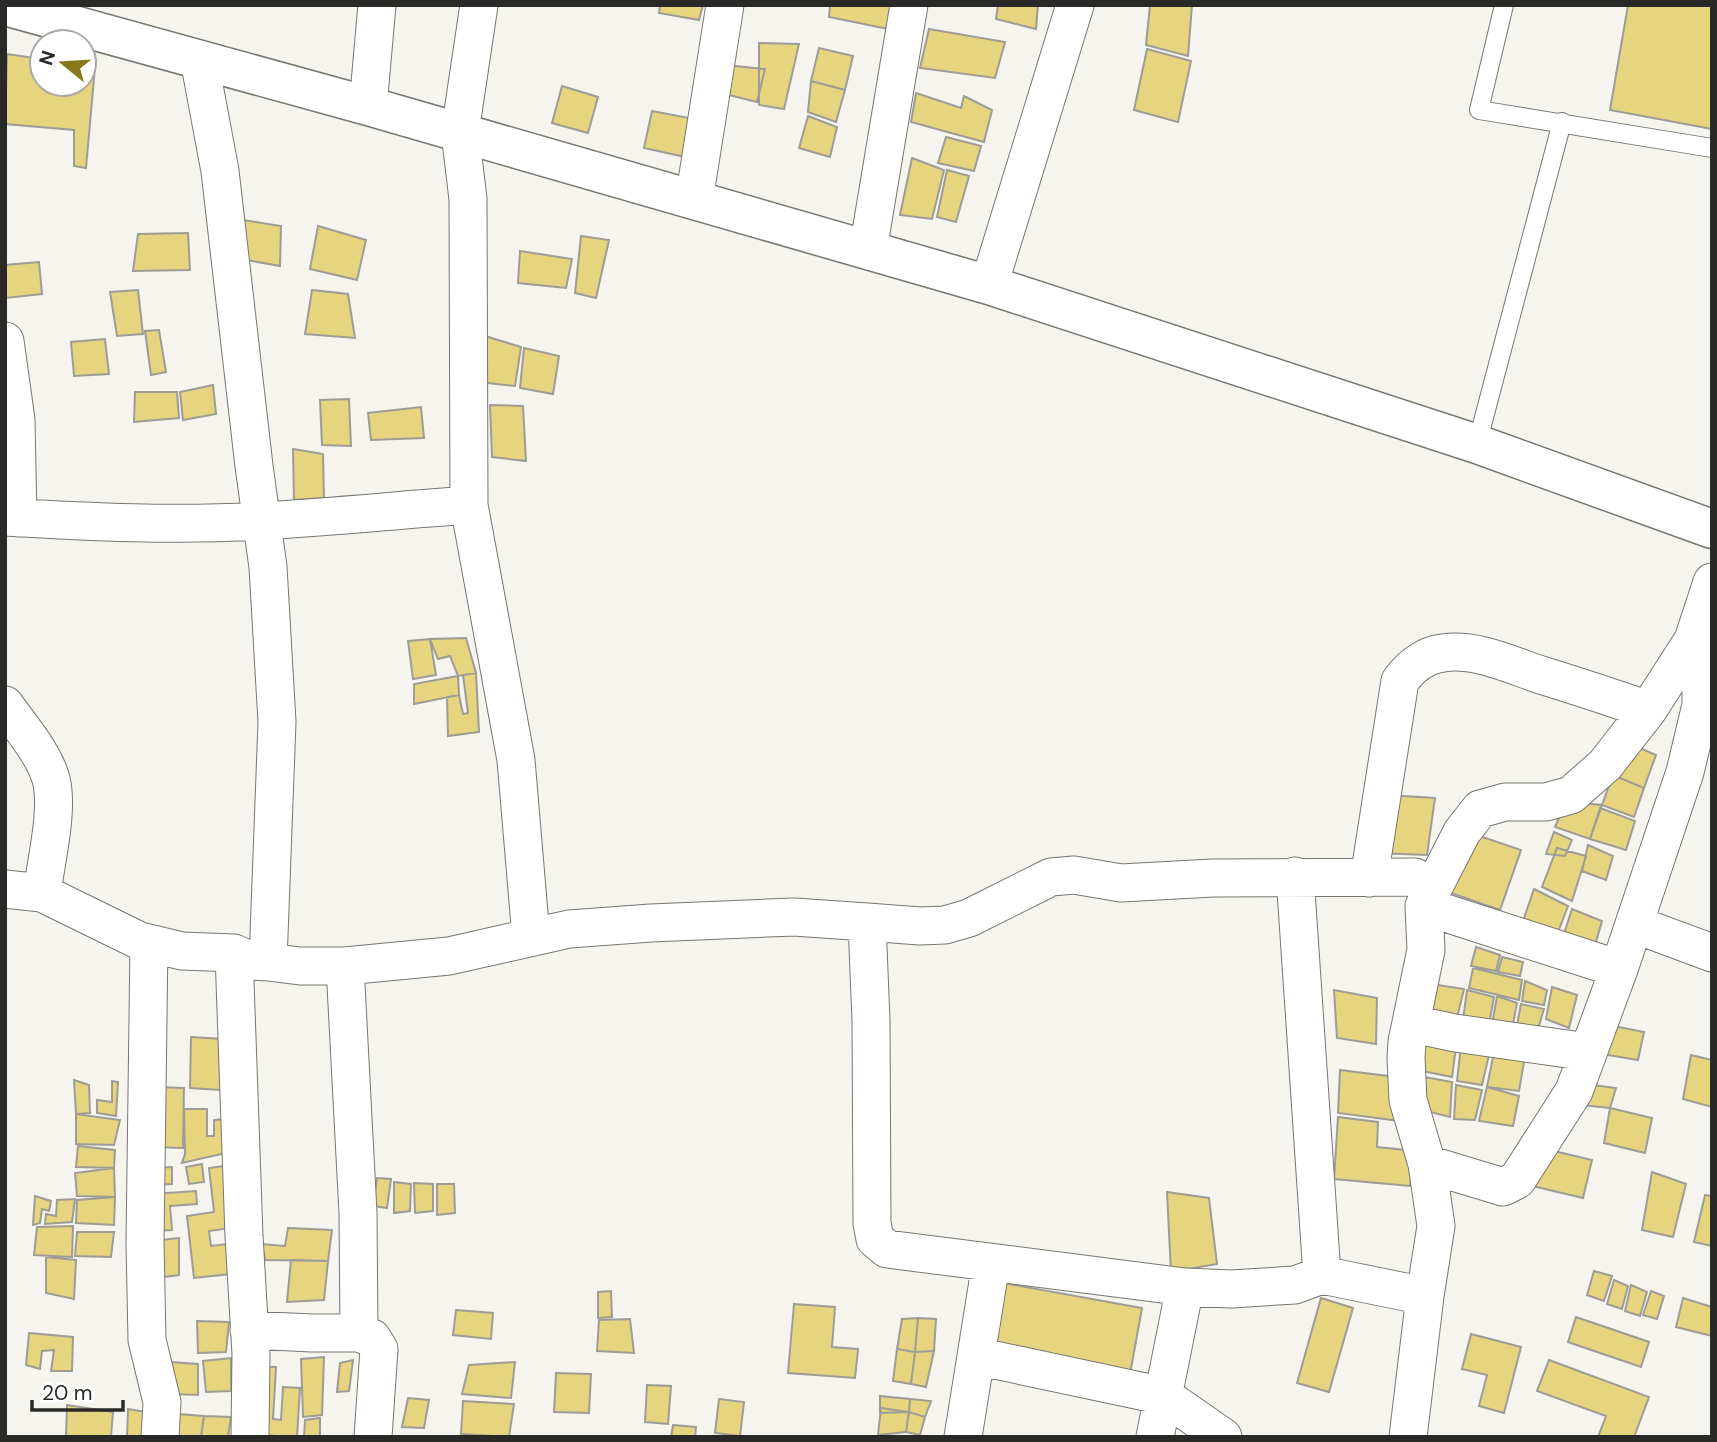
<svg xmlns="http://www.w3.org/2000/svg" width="1717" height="1442" viewBox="0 0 1717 1442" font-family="'DM Sans',sans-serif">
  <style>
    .building { fill: #e6d47f; stroke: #9d9c96; stroke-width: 2 }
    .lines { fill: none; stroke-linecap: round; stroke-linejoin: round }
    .service-casing { stroke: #777671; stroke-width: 20 }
    .minor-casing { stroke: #777671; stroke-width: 39 }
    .tertiary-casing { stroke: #777671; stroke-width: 41 }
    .service { stroke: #fff; stroke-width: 18 }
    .minor { stroke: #fff; stroke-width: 37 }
    .tertiary { stroke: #fff; stroke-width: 38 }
  </style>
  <rect width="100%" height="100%" fill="#f5f4ee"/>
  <path class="building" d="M660 5H703L699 20 659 13Z
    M830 5H896L893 30 829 17Z
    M998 5H1038L1036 29 996 19Z
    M1150 5H1192L1188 56 1146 45Z
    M1628 5H1712V129L1610 110Z
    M929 29 1005 42 995 78 920 68Z
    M759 43 799 44 784 109 759 105Z
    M819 48 853 56 845 90 811 81Z
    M1147 49 1191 61 1178 122 1134 110Z
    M7 54 42 59V84H84V65L95 67 86 168 74 166V130L5 124Z
    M726 65 765 69 757 102 721 93Z
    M811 81 845 90 836 122 808 112Z
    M562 86 598 97 588 133 552 123Z
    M916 93 961 108 964 96 992 110 984 142 911 122Z
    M652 111 694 119 690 158 644 148Z
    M808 116 837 127 830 157 799 148Z
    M946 137 981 146 974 171 938 163Z
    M912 158 944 170 932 219 900 215Z
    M947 170 969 176 956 222 937 217Z
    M231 218 281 226 280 266 235 258Z
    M318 226 366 240 357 280 310 269Z
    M188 233 190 270 133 271 138 234Z
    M581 236 609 240 596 298 575 293Z
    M520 251 572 259 566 288 518 283Z
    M39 262 42 294 5 298V265Z
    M138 290 143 334 117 336 110 292Z
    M312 290 348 294 355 338 305 334Z
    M159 330 166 372 151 375 145 331Z
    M485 336 521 347 515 386 479 382Z
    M105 339 109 374 74 376 71 342Z
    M524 348 559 356 553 394 520 388Z
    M213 385 216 414 183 420 180 392Z
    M135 392H177L179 418 134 422Z
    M349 399 351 446 322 445 320 400Z
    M490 405 523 406 526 461 492 457Z
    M421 407 424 438 371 440 368 413Z
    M293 449 323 454 324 498 294 500Z
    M466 638 476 673 458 676 450 656 438 659 430 639Z
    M430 639 436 675 413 679 408 641Z
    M476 673 479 732 448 736 447 697 459 695 463 714 468 713 463 675Z
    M458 676 459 695 414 704V684Z
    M1624 741 1656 755 1644 788 1613 775Z
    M1613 775 1644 788 1634 817 1602 805Z
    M1387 795 1435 798 1427 855 1377 853Z
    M1566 802 1602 805 1590 839 1555 827Z
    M1600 808 1635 821 1626 850 1590 839Z
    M1468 832 1521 850 1500 910 1448 892Z
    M1554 832 1572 840 1565 856 1546 854Z
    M1588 845 1613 856 1606 880 1582 871Z
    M1557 848 1586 856 1572 901 1542 887Z
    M1534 889 1568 906 1555 940 1521 927Z
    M1572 909 1602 921 1593 952 1561 943Z
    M1476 947 1500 955 1496 971 1471 966Z
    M1502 957 1523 962 1520 976 1498 972Z
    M1473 968 1522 980 1519 1000 1469 988Z
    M1525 981 1547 990 1544 1005 1522 1001Z
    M1425 983 1464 989 1455 1026 1420 1020Z
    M1552 987 1577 995 1569 1028 1546 1019Z
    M1334 990 1377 998 1376 1044 1337 1038Z
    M1467 990 1494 997 1488 1030 1462 1027Z
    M1497 996 1517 1003 1511 1035 1491 1031Z
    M1521 1004 1544 1009 1535 1039 1515 1035Z
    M1604 1024 1644 1032 1638 1060 1596 1053Z
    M191 1037 224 1039 221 1090 190 1088Z
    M1422 1039 1456 1047 1452 1077 1422 1071Z
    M1461 1046 1489 1055 1482 1085 1457 1081Z
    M1494 1052 1525 1056 1519 1091 1487 1087Z
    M1691 1055 1712 1060V1107L1683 1099Z
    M1340 1070 1396 1077 1400 1121 1338 1113Z
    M1419 1076 1452 1082 1450 1117 1418 1109Z
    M74 1080 89 1085 90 1113 76 1114Z
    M112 1081 118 1082 116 1116 97 1113V1100L112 1102Z
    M1585 1084 1616 1088 1610 1108 1581 1105Z
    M1456 1085 1482 1090 1475 1120 1454 1119Z
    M155 1087 184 1088 183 1148 153 1147Z
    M1487 1087 1519 1096 1513 1126 1479 1121Z
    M1610 1108 1652 1118 1645 1153 1604 1143Z
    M184 1109H207V1136H214V1120L225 1119 226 1153 182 1163 185 1154Z
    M76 1114 120 1120 114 1145 76 1144Z
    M1338 1117 1378 1122 1377 1147 1415 1151 1410 1186 1334 1179Z
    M78 1146 115 1150 114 1168 76 1167Z
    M1537 1147 1592 1160 1583 1198 1528 1185Z
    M202 1164 204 1182 189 1184 186 1167Z
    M224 1166 231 1228 209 1231 211 1246 236 1243 240 1273 194 1278 187 1216 214 1212 209 1168Z
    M172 1167V1184L153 1185V1168Z
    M114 1168 115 1197 77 1196 75 1173Z
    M1652 1172 1686 1184 1673 1237 1642 1230Z
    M377 1178 391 1179 387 1208 373 1206Z
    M394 1182 411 1184 410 1211 394 1213Z
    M414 1183 433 1184V1211L415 1213Z
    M437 1184H454L455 1213 437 1215Z
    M196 1191 197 1204 170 1206 172 1230 154 1231 151 1194Z
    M1167 1192 1209 1198 1217 1264 1171 1272Z
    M1705 1195 1712 1196V1246L1694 1242Z
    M35 1196 51 1201 49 1211 42 1209 40 1223 33 1225Z
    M115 1197 114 1225 76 1223 77 1200Z
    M75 1199 72 1222 45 1224 46 1214 56 1216 57 1200Z
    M73 1226 72 1257 34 1255 37 1227Z
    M288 1228 332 1230 328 1261 265 1260 262 1244 285 1246Z
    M77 1232H114L111 1257 75 1256Z
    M179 1238V1275L148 1279 151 1241Z
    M46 1257 76 1260 74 1299 46 1293Z
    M291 1260 328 1261 324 1300 287 1302Z
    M1594 1271 1612 1276 1604 1301 1587 1295Z
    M1614 1280 1628 1286 1622 1309 1607 1304Z
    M998 1282 1142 1308 1130 1374 987 1348Z
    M1631 1285 1647 1292 1640 1316 1625 1311Z
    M611 1291 612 1317 598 1318V1292Z
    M1651 1291 1664 1296 1657 1319 1643 1315Z
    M1321 1298 1353 1308 1329 1392 1297 1383Z
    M1683 1298 1712 1307V1336L1676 1327Z
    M794 1304 835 1307 832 1347 858 1349 855 1378 788 1373Z
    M456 1310 493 1313 491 1339 453 1335Z
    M1576 1317 1649 1342 1641 1367 1568 1342Z
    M918 1318 915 1352 897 1349 902 1319Z
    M918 1318 936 1319 934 1351 915 1352Z
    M630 1319 634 1353 597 1351 599 1320Z
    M197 1321 229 1322 226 1352 198 1353Z
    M29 1333 73 1337 72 1371H51L54 1350 42 1351 40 1369 26 1365Z
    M1471 1334 1521 1347 1504 1413 1479 1406 1487 1375 1462 1369Z
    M897 1349 915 1352 911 1384 893 1381Z
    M934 1351 926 1387 911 1384 915 1352Z
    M324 1357 322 1415 303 1417 301 1359Z
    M231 1358V1391L206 1392 203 1361Z
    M353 1360 349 1391 337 1392 340 1363Z
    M1549 1360 1649 1397 1634 1437H1598L1606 1416 1537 1391Z
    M171 1362 198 1364V1395L173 1394Z
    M515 1362 511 1398 462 1394 469 1365Z
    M263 1367H276L273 1419 281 1420 283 1387 300 1388 297 1437 259 1435Z
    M556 1373 591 1374 589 1413 554 1412Z
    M647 1385 671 1386 668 1424 645 1422Z
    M880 1396 910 1399 909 1412 880 1413Z
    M408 1398 429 1400 424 1428 402 1427Z
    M719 1399 744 1402 740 1436 715 1433Z
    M910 1399 931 1401 925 1417 909 1412Z
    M463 1401 514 1404 509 1437 461 1434Z
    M67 1405 113 1412 111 1437H66Z
    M881 1408 909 1412 906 1432 878 1435Z
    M128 1409 158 1414 156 1437H127Z
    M909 1412 925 1417 920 1435 906 1432Z
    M164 1413 204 1416 201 1437H163Z
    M204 1416 231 1417 228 1437H201Z
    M320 1418V1437H304L305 1420Z
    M673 1425 696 1427 695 1437H671Z"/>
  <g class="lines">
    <defs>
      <path id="service" d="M1504 5 1479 110 1712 148
        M1477 444 1562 122"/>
      <path id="minor" d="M368 106 377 5
        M694 200 725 5
        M868 250 909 5
        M989 285 1075 5
        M5 341 16 420 18 518
        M469 505 468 199 460 132 479 5
        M5 517C90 522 176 526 261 521 330 517 399 510 469 505L516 760 531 937
        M5 705C21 728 43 752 51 779 59 810 46 860 42 893
        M1295 876 1322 1275
        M1369 878 1400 681C1410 667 1425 655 1443 653 1475 648 1511 665 1541 675 1577 686 1613 698 1648 710
        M5 889 42 893 140 941 182 951 234 953 252 961 268 962 277 722 268 567 254 466 220 171 199 59
        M1424 906 1619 969
        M867 922 920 926 945 925 969 918 1051 877 1074 875 1121 883 1213 878 1415 877 1434 887
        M1634 924 1712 953
        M149 943 145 1243 147 1340 162 1402 160 1437
        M234 953 244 1236 251 1354 250 1437
        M268 962 300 966H345L449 956 569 929 651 923 794 917 867 922 871 1021 872 1223 875 1239 887 1249 1185 1287 1231 1289 1295 1285 1322 1275 1425 1296 1436 1226 1427 1164 1408 1100 1406 1058 1407 1042 1426 950 1424 906 1462 832 1480 809 1505 802H1546L1571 795 1605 765 1648 710 1693 640 1712 582
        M345 966 358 1213 359 1333
        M1413 1024 1455 1033 1588 1052
        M1427 1164 1503 1187 1517 1180 1574 1091 1619 969 1685 772 1701 705V669L1693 640
        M249 1330 312 1333H359L372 1338 379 1349 373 1437
        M976 1356 1164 1396 1223 1437
        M963 1437 991 1263
        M1155 1437 1185 1287
        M1408 1437 1425 1296"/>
      <path id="tertiary" d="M5 6 368 106 989 285 1477 444 1712 529"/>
    </defs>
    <use href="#service" class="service-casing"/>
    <use href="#minor" class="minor-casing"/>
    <use href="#tertiary" class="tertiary-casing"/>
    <use href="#service" class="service"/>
    <use href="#minor" class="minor"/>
    <use href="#tertiary" class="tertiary"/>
  </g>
  <rect width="1717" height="1442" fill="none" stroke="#292927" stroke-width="14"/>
  <g transform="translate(63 63) rotate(288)"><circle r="33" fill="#ffffff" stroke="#a9a9a9" stroke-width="2"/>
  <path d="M0-5L12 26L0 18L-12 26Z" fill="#88771b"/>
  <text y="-10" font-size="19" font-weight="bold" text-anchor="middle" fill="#292927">N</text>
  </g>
  <path d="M32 1400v10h91v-10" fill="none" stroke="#292927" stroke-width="3.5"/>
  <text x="42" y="1400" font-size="21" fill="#292927" stroke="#ffffff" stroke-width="5" paint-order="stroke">20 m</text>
</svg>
